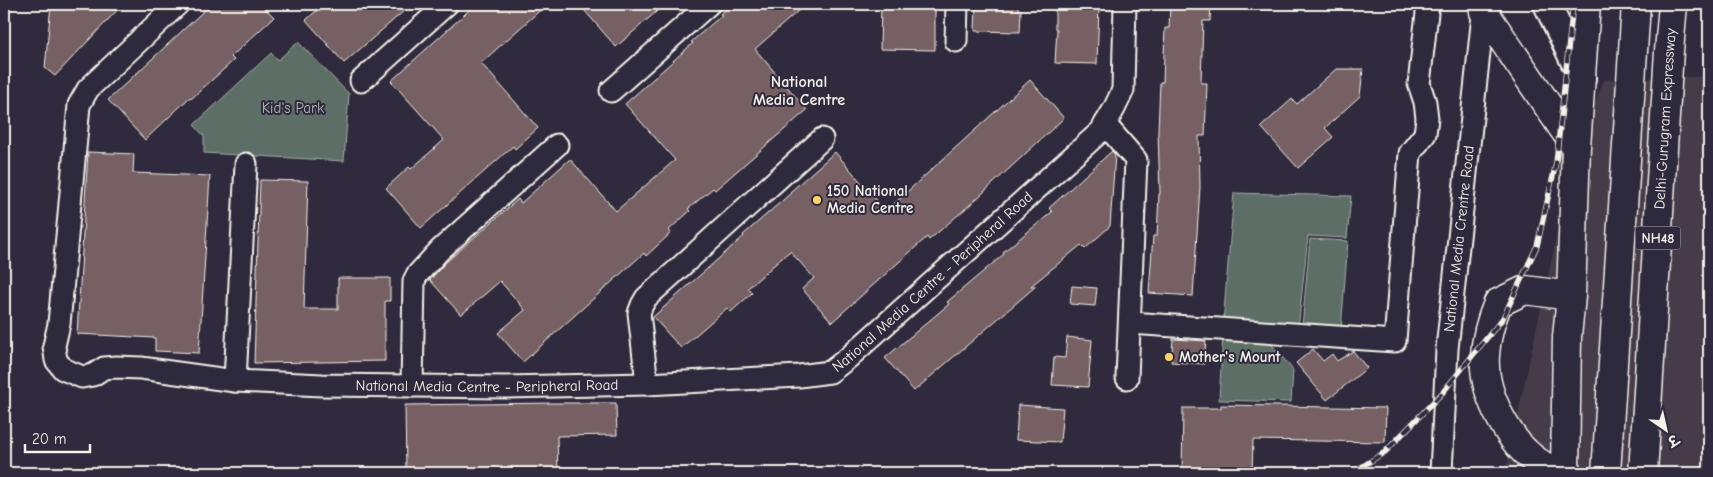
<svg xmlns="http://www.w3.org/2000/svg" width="1713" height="477" viewBox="0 0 1713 477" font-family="'Comic Neue','Playpen Sans Deva',sans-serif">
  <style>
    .built { fill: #453a49 }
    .green { fill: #5b6e66; stroke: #a8b0a7 }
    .building { fill: #776164; stroke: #f4f1e8 }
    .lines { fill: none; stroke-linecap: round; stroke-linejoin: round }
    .minor-casing { stroke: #f4f1e8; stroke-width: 25 }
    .tertiary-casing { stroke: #f4f1e8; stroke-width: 30 }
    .secondary-casing { stroke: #f4f1e8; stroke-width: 31 }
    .motorway-casing { stroke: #f4f1e8; stroke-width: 31 }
    .minor { stroke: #2f2a3d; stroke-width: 21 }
    .tertiary { stroke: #2f2a3d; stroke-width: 26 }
    .secondary { stroke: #2f2a3d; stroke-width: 28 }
    .motorway { stroke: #2f2a3d; stroke-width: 28 }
    .rail-casing { stroke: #f4f1e8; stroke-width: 5.5 }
    .rail { stroke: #2f2a3d; stroke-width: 4; stroke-dasharray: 11; stroke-linecap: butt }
    .poi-dot { fill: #ffd166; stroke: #2f2a3d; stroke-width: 2 }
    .labels { text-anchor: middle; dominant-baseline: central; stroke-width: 4; stroke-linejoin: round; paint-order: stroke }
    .shield { fill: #2f2a3d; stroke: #b9b5b5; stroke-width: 1 }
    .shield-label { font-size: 14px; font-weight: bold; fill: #f4f1e8 }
    .park-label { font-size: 15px; fill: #afb6ae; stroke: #2f2a3d }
    .street-label { font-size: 15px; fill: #f4f1e8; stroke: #2f2a3d }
    .poi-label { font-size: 15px; font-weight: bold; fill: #f4f1e8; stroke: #2f2a3d; text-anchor: start }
    .neighbourhood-label { font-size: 16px; font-weight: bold; fill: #f4f1e8; stroke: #2f2a3d }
  </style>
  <rect width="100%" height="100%" fill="#2f2a3d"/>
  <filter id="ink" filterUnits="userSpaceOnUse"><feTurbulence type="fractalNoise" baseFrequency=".02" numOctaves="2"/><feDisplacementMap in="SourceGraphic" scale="10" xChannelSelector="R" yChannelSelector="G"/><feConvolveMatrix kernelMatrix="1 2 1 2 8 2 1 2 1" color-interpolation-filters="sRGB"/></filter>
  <g filter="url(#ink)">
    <path class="built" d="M1709 76V473H1505L1576 147 1604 80Z"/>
    <path class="green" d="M298 42 349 94 344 161 204 153V136L194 125 271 53 278 60Z
      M1234 193 1351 196 1347 238 1308 236 1298 329 1223 323Z
      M1310 239 1348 241 1341 330 1302 327Z
      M1223 335 1267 339 1293 370 1291 402 1219 400Z"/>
    <path class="building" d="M51 4H123L55 76 45 68Z
      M211 4H261L274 17 231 57 234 60 191 99 190 97 145 140 108 100Z
      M324 4H412L344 63 306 20Z
      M476 4H547L481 63 538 128 515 149 513 146 421 228 386 188 409 167 411 169 444 140 391 81Z
      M579 4H665L616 47Z
      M732 4H806L755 49 807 110 715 190 713 188 688 209 690 211 669 230 671 233 646 256 644 253 523 362 498 333 525 310 500 281 461 315 430 280 444 264 518 199 521 203 570 159 616 211 675 160 625 104 693 43 691 42 722 15 720 14Z
      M881 4H935V50L880 49Z
      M976 4H1018V10H1021L1020 32 975 31Z
      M1170 4H1211L1210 21H1203L1201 83H1207L1205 136H1199L1200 187 1193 296 1149 293 1153 236H1157L1159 194H1160L1158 131 1160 82H1163L1165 28H1169Z
      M1055 6H1099L1097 64 1055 63 1057 29H1055Z
      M1336 69H1363L1360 96 1325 128 1333 137 1298 168 1261 127 1292 99 1297 104Z
      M1030 80 1064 118 972 203 929 240 927 237 832 322 802 289 814 278 790 251 748 288 752 293 731 312 727 308 681 348 653 317 744 236 743 235 791 193 790 192 835 152 886 211Z
      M1112 151 1115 155 1110 226 1085 249 1081 245 1031 286H1036L914 391 885 358 949 304 947 302 1004 254 1003 252 1052 212 1049 208Z
      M88 152 134 154 133 173 210 176 199 353 155 351V338L77 334Z
      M260 180 308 181 304 309H338V278H390V301H385V361L254 363Z
      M1072 286 1097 288 1095 306 1070 304Z
      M1067 337 1092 340 1088 387 1052 385 1054 357 1065 358Z
      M1173 339 1206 341 1204 364 1171 362Z
      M1313 349 1323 361 1332 354 1337 361 1353 351 1367 368 1327 400 1296 363Z
      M557 403H616L617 435 557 436 558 473H406L405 405Z
      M1018 405 1063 408 1060 442 1016 440Z
      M1221 405 1386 408 1385 442 1253 440 1252 473H1182L1183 408H1221Z"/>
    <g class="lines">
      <defs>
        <g id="minor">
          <path id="s1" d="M178 4 88 89 79 105 59 324 54 346 56 360 63 369 82 377 93 375 104 368 116 367 141 368 235 381 322 385 506 387 647 384 799 376 830 372 848 358 1101 131 1114 109 1123 90 1125 4"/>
          <path d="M956 41 957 4"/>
          <path d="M361 81 447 4"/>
          <path d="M611 91 709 4"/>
          <path d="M1105 124 1136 160 1127 378"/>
          <path d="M1130 323 1395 341 1410 153 1425 134 1427 118 1425 102 1419 84 1428 4"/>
          <path d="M235 381 246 164"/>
          <path d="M647 384 639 313 642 305 646 298 822 139"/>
          <path d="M412 386 414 281 417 275 440 250 557 145"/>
          <path id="s2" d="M1441 473 1447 349 1484 6"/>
        </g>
        <path id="tertiary" d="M1547 4 1582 78"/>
        <path id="secondary" d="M1484 12 1576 147
          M1562 473C1556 471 1549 469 1544 466 1510 447 1482 394 1485 355 1486 336 1491 320 1498 303L1525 290 1571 296
          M1565 473 1567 337 1571 296 1576 147 1586 4
          M1606 473 1636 4"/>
        <g id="motorway">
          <path id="s3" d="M1643 473 1669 51 1673 4"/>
        </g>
      </defs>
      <use href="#minor" class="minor-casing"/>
      <use href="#tertiary" class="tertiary-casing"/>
      <use href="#secondary" class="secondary-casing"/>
      <use href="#motorway" class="motorway-casing"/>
      <use href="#minor" class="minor"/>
      <use href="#tertiary" class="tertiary"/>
      <use href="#secondary" class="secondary"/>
      <use href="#motorway" class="motorway"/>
      <defs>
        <path id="rail" d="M1352 473 1385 452 1443 392 1503 318 1537 246 1556 163 1573 4"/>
      </defs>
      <use href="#rail" class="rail-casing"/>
      <use href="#rail" class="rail"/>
    </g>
  </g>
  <g class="poi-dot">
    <circle cx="817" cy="200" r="5"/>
    <circle cx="1169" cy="357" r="5"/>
  </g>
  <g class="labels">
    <rect class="shield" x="1635.5" y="226.5" width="45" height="23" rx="4"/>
    <g class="shield-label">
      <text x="1658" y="238">NH48</text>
    </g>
    <g class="park-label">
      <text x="293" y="108">Kid's Park</text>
    </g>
    <g class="street-label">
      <text stroke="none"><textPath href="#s3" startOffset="355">Delhi-Gurugram Expressway</textPath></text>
      <text stroke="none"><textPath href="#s2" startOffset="235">National Media Crentre Road</textPath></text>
      <text stroke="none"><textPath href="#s1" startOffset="1319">National Media Centre - Peripheral Road</textPath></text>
      <text stroke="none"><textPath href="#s1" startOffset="839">National Media Centre - Peripheral Road</textPath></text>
    </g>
    <g class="poi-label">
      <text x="827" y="191">150 National<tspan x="827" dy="17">Media Centre</tspan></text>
      <text x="1179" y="357">Mother's Mount</text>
    </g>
    <g class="neighbourhood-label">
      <text x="799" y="82">National<tspan x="799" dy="18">Media Centre</tspan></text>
    </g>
  </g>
  <rect width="1713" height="477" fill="none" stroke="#2f2a3d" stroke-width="20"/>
  <rect x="10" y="10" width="1693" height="457" fill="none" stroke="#f4f1e8" stroke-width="2" filter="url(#ink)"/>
  <g transform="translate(1666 430) rotate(146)" stroke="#2f2a3d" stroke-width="4" paint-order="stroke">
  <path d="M0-4L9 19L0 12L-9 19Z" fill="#f4f1e8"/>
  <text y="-8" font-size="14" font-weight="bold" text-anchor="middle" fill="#f4f1e8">उ</text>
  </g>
  <path d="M25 444v8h65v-8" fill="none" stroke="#f4f1e8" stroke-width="2.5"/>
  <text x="32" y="444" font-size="15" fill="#f4f1e8" stroke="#2f2a3d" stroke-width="4" paint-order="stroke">20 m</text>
</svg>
